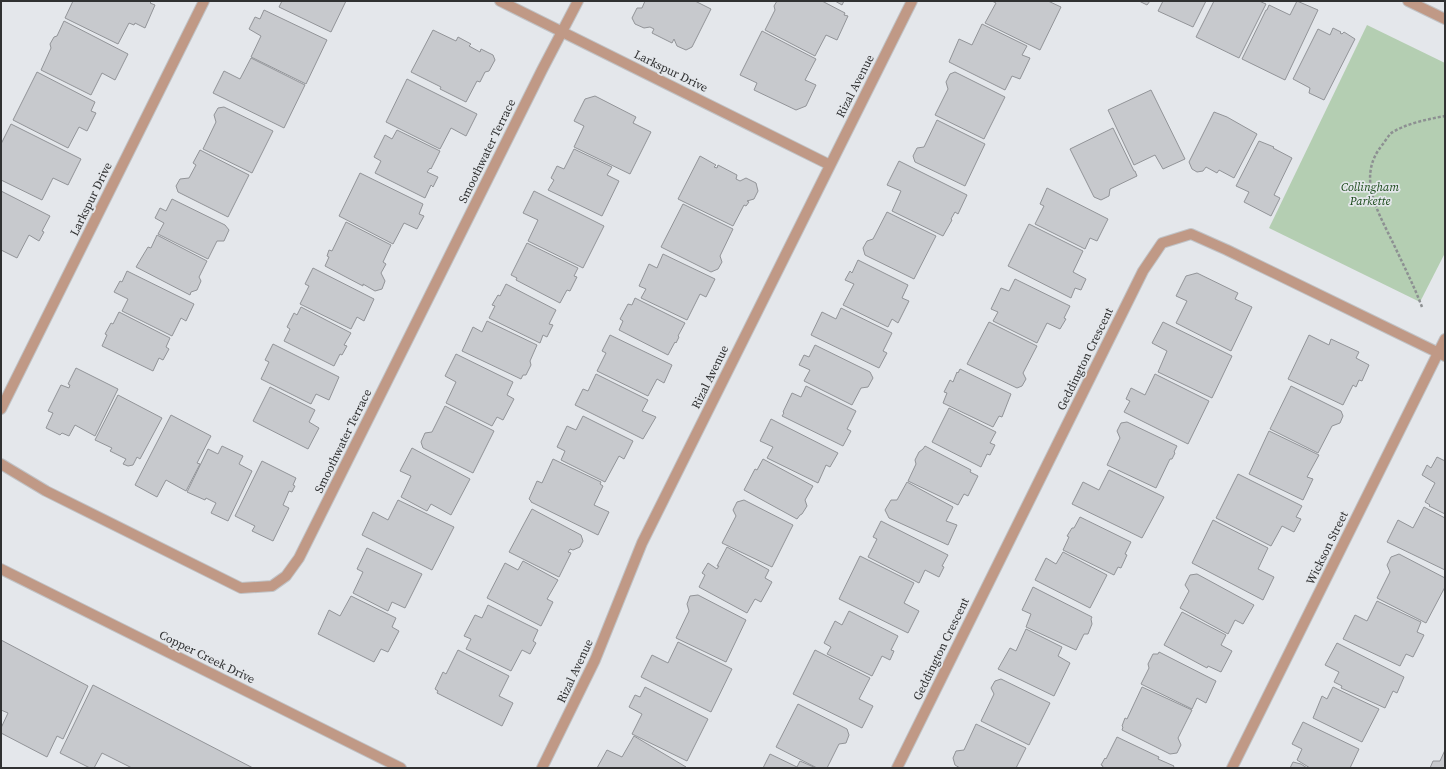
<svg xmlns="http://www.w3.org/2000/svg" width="1446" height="769" viewBox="0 0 1446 769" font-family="'Source Serif 4',serif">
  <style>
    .green { fill: #b4ceb2 }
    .building { fill: #c7c9cd; stroke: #929498 }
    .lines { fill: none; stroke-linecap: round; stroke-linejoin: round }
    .minor-casing { stroke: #c0c3c6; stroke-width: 12 }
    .path { stroke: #8d9092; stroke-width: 2.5; stroke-dasharray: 3 2; stroke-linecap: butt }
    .minor { stroke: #c09986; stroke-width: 10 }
    .labels { text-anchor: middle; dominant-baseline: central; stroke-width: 3.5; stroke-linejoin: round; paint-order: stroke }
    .street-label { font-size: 12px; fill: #303132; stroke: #e4e7eb }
    .park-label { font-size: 12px; font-style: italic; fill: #1a4919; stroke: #e4e7eb }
  </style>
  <rect width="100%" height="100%" fill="#e4e7eb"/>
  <path class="green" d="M1367 25 1445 63V253L1420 302 1269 228Z"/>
  <path class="building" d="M73 1H152L150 3 155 5 145 28 135 23 134 25 129 23 118 44 65 18Z
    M282 1H346L331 32 279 7Z
    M645 1H695L711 9 692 47 686 50 677 46 674 39 672 43 652 33 654 29 650 27 644 28 635 24 632 18 637 8H642Z
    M777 1H822L845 13 844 15 848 16 837 40 826 35 815 56 765 30 775 10 774 6Z
    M835 1H844L842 5Z
    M992 1H1048L1061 7 1040 50 985 23 996 3Z
    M1139 1H1150L1147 5Z
    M1163 1H1206L1193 27 1158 11Z
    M1214 1H1259L1266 4 1239 58 1196 37Z
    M1297 1 1318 10 1285 80 1242 59 1266 10H1267L1269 5 1290 15Z
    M264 10 327 40 306 84 251 57 261 36 249 29 255 17 260 19Z
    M64 21 128 54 115 80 102 73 91 95 41 70 51 48 50 44 54 37 57 36Z
    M982 24 1027 46 1022 55 1030 58 1020 79 1012 76 1005 90 949 62 959 39 972 45Z
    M1333 28 1341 32 1340 33 1342 34 1344 32 1355 39 1324 100 1309 93 1310 88 1293 79 1318 29 1330 35Z
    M433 30 456 41 458 37 471 44 469 46 480 52 481 49 493 55 495 60 489 71 485 72 480 82 477 81 466 102 440 89 441 87 411 72Z
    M762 31 816 59 805 80 816 85 806 106 796 110 754 90 757 83 740 75Z
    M251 58 305 85 284 128 213 93 224 71 240 79Z
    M37 72 95 102 91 111 96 113 87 131 79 127 68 148 13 120Z
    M955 72 1005 97 984 139 935 115 948 89 946 82 950 74Z
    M407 79 477 114 466 136 451 128 440 149 386 122Z
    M1151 90 1185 159 1163 169 1155 155 1134 165 1108 110Z
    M595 96 636 117 633 123 651 132 630 174 574 147 584 126 574 121 585 99Z
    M224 107 273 131 252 173 203 149 216 122 214 115 218 108Z
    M1214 112 1227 117 1257 134 1234 178 1219 170 1217 173 1206 167 1203 171 1197 172 1192 169 1189 162Z
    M937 120 985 144 965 186 915 162 913 156 917 148 924 147Z
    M11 124 81 159 68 185 53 178 42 200 1 180V144Z
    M1113 128 1134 171H1135L1137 176 1110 189 1109 196 1101 200 1094 197 1070 149Z
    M397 130 440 151 431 169 430 168 427 172 438 177 433 187 431 185 425 198 375 173 381 161 374 157 385 135 392 139Z
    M1259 141 1274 147 1273 148 1292 158 1274 195 1280 198 1271 216 1244 202 1249 192 1236 186Z
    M574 149 612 167 607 175 619 181 602 216 548 190 554 180 551 178 557 166 564 169Z
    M200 150 249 175 228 217 178 192 176 186 180 179 189 178 196 165 193 163Z
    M700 156 716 165 714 167 717 168 718 165 737 175 736 179 740 181 746 178 756 183 758 191 754 199 747 201 749 202 746 206 744 205 733 226 678 199Z
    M899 161 967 195 958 214 955 212 951 219 952 220 943 236 892 211 901 191 887 185Z
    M360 173 423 204 419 214 424 216 417 229 404 223 393 244 339 216Z
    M1047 188 1108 219 1097 241 1090 238 1085 249 1035 224 1044 206 1040 204Z
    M1 191 50 216 42 231 44 232 39 241 29 235 17 258 1 250Z
    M534 191 604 226 583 268 528 241 538 220 523 213Z
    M172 199 225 225 229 230 224 241H217L208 259 158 234 164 223 155 218 160 208 166 211Z
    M683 204 733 229 720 256 722 262 718 269 711 272 661 247Z
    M887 212 936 236 914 279 865 255 863 248 867 241 873 239Z
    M346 222 391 245 383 262 386 264 381 273 385 281 382 289 375 291 363 284V286L325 266 329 257 327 256 329 250 332 251Z
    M1029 224 1083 251 1073 272 1086 279 1081 290 1075 288 1071 298 1008 266Z
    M157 235 207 261 199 277 201 281 197 290 191 292 190 295 136 267 148 247 151 248Z
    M527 243 578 268 574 276 577 277 570 291 567 290 560 303 516 280 517 278 511 275Z
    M663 254 715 279 706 297 700 294 687 320 641 298 646 289 639 286 649 264 657 268Z
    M858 260 908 285 902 298 909 301 898 323 892 319 888 327 843 305 854 284 845 280 850 271 852 273Z
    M313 268 374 299 364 321 357 317 351 329 300 304 309 286 305 284Z
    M127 271 194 304 186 321 181 318 172 336 122 311 128 299 114 292 120 281 122 282Z
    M1197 273 1238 293 1235 299 1252 307 1231 351 1176 323 1187 301 1176 296 1186 276Z
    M1015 279 1070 306 1064 318 1066 319 1060 329 1047 323 1037 343 993 321 998 312 991 309 1001 288 1009 291Z
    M506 284 556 310 549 324 553 325 547 337 543 335 540 343 489 318 495 306 492 305 498 295 500 296Z
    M635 298 685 323 678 336 679 337 676 343 675 342 668 355 619 330 623 321 620 319 628 304 632 305Z
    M301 307 351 333 344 345 347 346 342 355 340 354 334 366 284 341 290 329 287 327 294 313 297 315Z
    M841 308 892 333 883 351 887 353 879 368 811 335 822 312 836 319Z
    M119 312 170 338 166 347 169 349 163 360 159 358 153 371 102 346 107 335 105 334 111 323 113 324Z
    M487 321 537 345 530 361 531 365 526 375H523L521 379 462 351 473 327 482 332Z
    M989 322 1037 346 1023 373 1026 379 1022 386 1017 388 967 364Z
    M1163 322 1232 356 1212 398 1158 372 1167 351 1152 343Z
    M610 335 672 365 664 383 657 379 648 396 597 371 606 353 602 351Z
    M1309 335 1329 345 1331 339 1359 352 1356 358 1369 365 1362 381 1359 380 1356 387 1353 385 1343 405 1288 379Z
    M273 344 339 377 329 400 316 394 311 404 261 379 269 362 265 360Z
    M815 345 870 372 873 378 868 387 861 388 852 405 804 381 810 370 799 365 804 355 809 357Z
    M456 354 513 382 507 395 514 399 503 420 497 417 492 426 446 403 456 382 445 376Z
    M76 368 118 389 95 436 75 425 69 436 62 433 60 435 46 428 53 413 48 411 61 385 69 388 70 385 68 384Z
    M960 369 1011 394 1002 417 999 416 993 427 943 403 947 393 944 392 950 380 953 382 957 372 958 373Z
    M596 374 648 400 642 411 656 417 643 439 575 405 583 389 588 391Z
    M1155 374 1209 401 1188 444 1124 412 1130 401 1126 399 1131 388 1145 395Z
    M806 386 856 411 847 429 851 431 843 446 782 416 784 413 783 412 792 393 801 397Z
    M1291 386 1341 411 1343 416 1340 423 1332 426 1318 453 1270 429Z
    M270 387 315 410 309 422 319 428 308 449 253 421Z
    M118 395 162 418 140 459 137 457 133 465 128 466 123 464 126 459 110 451 112 448 95 440Z
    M445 406 494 431 473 473 423 448 421 442 425 433 432 432Z
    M949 408 996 432 990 443 995 445 990 455 987 454 981 467 932 442Z
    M171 415 211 436 197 463 200 464 186 491 166 480 157 497 135 485Z
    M583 416 633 441 624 459 619 456 605 482 561 460 565 451 557 447 567 426 576 430Z
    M771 419 838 453 830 467 826 465 818 483 767 458 773 447 760 441Z
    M1127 422 1177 446 1174 452 1175 453 1172 459H1170L1156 488 1107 465 1120 438 1117 431 1121 423Z
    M1269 431 1319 455 1307 477 1313 479 1303 500 1249 474Z
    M222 446 243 456 239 464 252 471 228 521 211 513 216 503 206 498 205 500 187 492 208 449 218 454Z
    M925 446 971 470 970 472 978 476 968 496 964 494 958 505 908 481 916 464 915 460 919 452 923 449Z
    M412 448 470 479 451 515 431 504 427 511 401 497 411 476 400 471Z
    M1437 457 1445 461V514L1429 506 1430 505 1425 502 1435 483 1422 475 1427 465 1431 468Z
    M553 459 601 482 600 484 603 486 594 505 609 512 598 535 531 502V501L529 499 537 481 542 483Z
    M763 459 813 486 805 500 807 506 802 514 800 515 797 519 744 490 755 469 757 470Z
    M262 461 296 478 293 485 295 486 292 492 289 491 283 505 289 508 273 541 252 531 255 526 235 516Z
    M1109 470 1164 497 1142 538 1072 504 1083 482 1099 490Z
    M1238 474 1302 506 1296 517 1301 519 1294 532 1282 526 1271 546 1216 518Z
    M907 482 953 507 946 521 957 525 948 545 889 518 885 510 891 500H897Z
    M398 500 454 527 432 570 362 535 373 512 388 520Z
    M744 500 793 525 772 567 722 543 736 516 733 510 737 502Z
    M1424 507 1445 518V570L1387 542 1398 520 1413 528Z
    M532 509 581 535 583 541 580 547 573 550 570 549 568 552 571 553 559 577 509 552Z
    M1080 517 1131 542 1125 554 1127 555 1121 568 1118 567 1114 575 1063 550 1069 537 1067 536 1072 528H1074Z
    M1213 520 1268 548 1258 569 1274 577 1263 600 1192 563Z
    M881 521 948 555 942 566 944 567 939 577 925 570 919 583 868 557 877 539 873 537Z
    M727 547 769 570 765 578 772 582 761 602 755 599 747 613 699 587 705 575 702 573 708 563 717 569 719 566H717Z
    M367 548 422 574 405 608 392 602 388 611 353 593 363 572 357 569Z
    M1063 552 1107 575 1090 608 1035 580 1046 558 1056 564Z
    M1399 554 1445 578V587L1426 623 1377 598 1390 572 1387 565 1391 557Z
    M860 556 914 583 904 603 919 611 908 633 839 599Z
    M523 561 558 580 547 599 553 602 541 626 487 598 505 563 518 570Z
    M1197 574 1254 605 1243 624 1235 620 1228 634 1180 608 1189 591 1185 585 1190 575Z
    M1033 587 1092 617 1091 619 1092 624 1088 634H1084L1076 650 1026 627 1031 614 1022 610Z
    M698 595 746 620 726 662 676 638 689 611 687 604 690 596Z
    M351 596 396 618 392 627 399 631 388 652 381 649 374 662 318 634 329 610 340 616Z
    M1377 601 1421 622 1417 632 1424 635 1413 657 1406 654 1400 666 1343 639 1355 615 1367 621Z
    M488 605 538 630 533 641 536 643 530 654 522 650 511 671 466 649 471 639 464 636 475 615 482 618Z
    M849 611 898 636 891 650 894 651 890 660 882 656 872 676 827 654 831 647 824 643 835 621 842 625Z
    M1182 612 1226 635 1221 645 1232 651 1221 672 1208 666 1207 668 1164 645Z
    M1026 629 1062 647 1058 656 1070 663 1054 696 998 669 1010 648 1016 651Z
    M1 640 88 686 63 739 57 736 47 757 1 733V728L8 713 1 710Z
    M678 642 732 669 711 712 641 677 652 655 668 663Z
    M1337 643 1404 677 1397 693 1393 691 1385 708 1341 688 1342 686 1334 682 1339 672 1325 665Z
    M458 650 509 676 499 696 513 703 502 726 437 693 438 691 435 689 443 672 446 674Z
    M815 650 870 678 859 699 873 706 862 728 793 694Z
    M1159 652 1216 681 1206 703 1197 698 1192 709 1141 684 1149 668 1148 664 1153 654H1158Z
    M1001 679 1050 703 1029 745 981 721 994 694 991 688 995 681Z
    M93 685 253 768H132L102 753 94 768H90L60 753Z
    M645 687 708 719 687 761 632 734 642 714 629 707 635 695 640 697Z
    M1142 687 1192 710 1178 738 1181 745 1177 753 1170 754 1122 730 1123 727 1122 726 1125 718 1127 719Z
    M1333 687 1379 709 1362 742 1313 718 1322 696 1327 699Z
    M798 704 847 729 849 735 846 743 839 744 827 768H817L776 747Z
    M1303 722 1359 749 1350 768H1310L1297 760 1302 749 1292 744Z
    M976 724 1026 748 1016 768H960L955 765 953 758 956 751 964 750Z
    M634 736 686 767V768H597L607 750 622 757Z
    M1117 737 1159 757 1158 759 1174 766 1173 768H1102L1103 766 1101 765 1105 758 1106 759Z
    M1445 750V768H1430L1433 761H1440Z
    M770 754 797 767 800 761 816 768H763Z
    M1293 762 1301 764 1307 768H1290Z"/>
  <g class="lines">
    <defs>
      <path id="minor" d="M500 1 830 165
        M1408 1 1445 19
        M1 409 204 1
        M1 464 46 491 241 588 272 586 286 576 299 558 542 70 578 1
        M1 569 401 768
        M542 768 595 660 642 543 912 1
        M897 768 1143 271 1162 243 1191 234 1227 250 1445 356
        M1232 768 1445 339"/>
    </defs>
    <use href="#minor" class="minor-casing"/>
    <path class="path" d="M1422 307C1414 286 1404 266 1394 245 1379 213 1355 177 1383 144 1385 141 1388 137 1390 134 1403 124 1429 119 1445 116"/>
    <use href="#minor" class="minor"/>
  </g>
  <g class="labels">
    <g class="street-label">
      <text transform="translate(671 71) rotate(26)">Larkspur Drive</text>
      <text transform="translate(855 86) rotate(-63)">Rizal Avenue</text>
      <text transform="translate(487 151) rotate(-64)">Smoothwater Terrace</text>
      <text transform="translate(91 199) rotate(-64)">Larkspur Drive</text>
      <text transform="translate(1085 359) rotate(-64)">Geddington Crescent</text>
      <text transform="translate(710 377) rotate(-64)">Rizal Avenue</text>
      <text transform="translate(343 441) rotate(-64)">Smoothwater Terrace</text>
      <text transform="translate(1327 548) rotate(-64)">Wickson Street</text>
      <text transform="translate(941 649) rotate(-64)">Geddington Crescent</text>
      <text transform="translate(207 657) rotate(26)">Copper Creek Drive</text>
      <text transform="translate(575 671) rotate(-65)">Rizal Avenue</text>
    </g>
    <g class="park-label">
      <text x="1370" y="187">Collingham<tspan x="1370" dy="14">Parkette</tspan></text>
    </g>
  </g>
  <rect width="1446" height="769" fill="none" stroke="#303132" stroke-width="4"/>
</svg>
